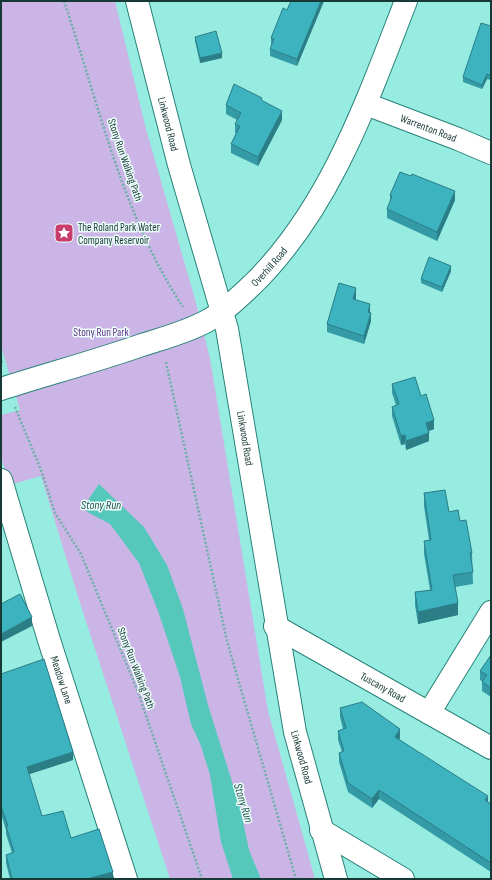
<svg xmlns="http://www.w3.org/2000/svg" width="492" height="880" viewBox="0 0 492 880" font-family="'Sofia Sans Condensed',sans-serif">
  <style>
    .green { fill: #cbb5e6 }
    .water { fill: #56c7bb }
    .lines { fill: none; stroke-linecap: round; stroke-linejoin: round }
    .minor-casing { stroke: #288178; stroke-width: 24 }
    .path { stroke: #6bb0a7; stroke-width: 2.5; stroke-dasharray: 2 2; stroke-linecap: butt }
    .minor { stroke: #fff; stroke-width: 22 }
    .wall { fill: #349aa5 }
    .shaded-wall { fill: #2b7d86 }
    .building { fill: #3db3c0; stroke: #2b7d86 }
    .labels { text-anchor: middle; dominant-baseline: central; stroke-width: 3; stroke-linejoin: round; paint-order: stroke }
    .street-label { font-size: 11px; fill: #163935; stroke: #eefefb }
    .poi-label { font-size: 11px; fill: #163935; stroke: #eefefb; text-anchor: start }
    .park-label { font-size: 11px; fill: #5f3486; stroke: #eefefb }
    .water-label { font-size: 12px; font-style: italic; fill: #21524c; stroke: #eefefb }
  </style>
  <rect width="100%" height="100%" fill="#97ece1"/>
  <path class="green" d="M1 1H115L146 129 195 299 210 358 268 711 315 879H170L80 603 41 476 10 485 1 457V415L20 410 1 346Z"/>
  <path class="water" d="M99 484 144 527 167 565 183 609 208 705 240 807 249 850 261 879H233L221 842 210 775 201 746 191 724 180 677 158 611 139 563 110 524 89 513 83 507Z"/>
  <g class="lines">
    <defs>
      <g id="minor">
        <path id="s1" d="M137 1 179 165 227 329 295 732 336 879"/>
        <path id="s2" d="M366 104 458 139 491 153"/>
        <path id="s3" d="M1 389C48 374 96 361 142 345 164 338 187 332 207 321 224 312 238 298 252 285 330 209 367 101 406 1"/>
        <path id="s4" d="M1 480 49 640 126 879"/>
        <path id="s5" d="M275 626 491 748"/>
        <path d="M429 713 491 612"/>
        <path d="M321 830 403 879"/>
      </g>
    </defs>
    <use href="#minor" class="minor-casing"/>
    <path class="path" d="M64 1C99 104 122 215 183 307
      M1 357 2 365
      M166 362 227 641 296 879
      M15 407 41 470 55 513 81 554 138 692 202 879"/>
    <use href="#minor" class="minor"/>
  </g>
  <path class="wall" d="M291 1H324L297 66 270 56V49L272 45 271 44V38L287 10Z
    M491 26V80L487 79 482 89 463 82V77Z
    M195 37 222 58 200 63 195 41Z
    M262 101 282 120 258 166 231 153V144L236 133H235V124L237 120 226 114V105Z
    M411 176 455 200 437 241 387 218V209L390 202V195Z
    M451 271 442 292 421 283V279Z
    M356 297V300L370 312 371 321 364 344 327 332V324Z
    M392 384 421 396 434 429 429 431V441L406 450 405 444 401 445 392 416V407L396 405 392 393Z
    M424 493 449 512 460 521 472 553 473 584 455 587 458 615 418 624 415 605V592L430 590 424 554V541L429 540 424 506Z
    M491 655V697L482 691V681L480 680V671Z
    M1 674 73 760 29 774 42 816 71 838 113 879H10L6 863V855L12 853 6 834V830L1 814Z
    M340 708 400 738 399 739 491 804V872L379 799 372 808 348 792 339 762V753L342 752 338 740V731L343 729 340 717Z"/>
  <path class="shaded-wall" d="M321 1H324L297 66V59Z
    M222 53V58L200 63V58Z
    M487 74V79L482 89V85Z
    M282 111V120L258 166V157Z
    M455 191V200L437 241V232Z
    M451 266V271L442 292V287Z
    M356 288V297L353 308V299Z
    M370 304V313L368 312Z
    M371 313V321L364 344V336Z
    M434 420V429L426 432V423Z
    M429 433V441L406 450V441Z
    M405 435V444L401 445V436Z
    M458 603V615L418 624V612Z
    M32 617V626L1 642V634Z
    M400 729V738L395 745V737Z
    M73 752V760L27 775V767Z
    M379 790V799L372 808V799Z
    M488 796V805L485 800Z
    M113 872V879H87Z"/>
  <path class="building" d="M291 1H321L297 59 270 49 274 39 271 38 283 8 287 10Z
    M481 23 491 26V76L487 74 482 85 463 77Z
    M216 31 222 53 200 58 195 37Z
    M234 84 262 98 261 100 282 111 258 157 231 144 240 126 235 124 241 113 226 105Z
    M400 172 411 176 412 174 455 191 437 232 387 209 392 196 390 195Z
    M429 257 451 266 442 287 421 279Z
    M339 283 356 288 353 299 370 304 368 312 371 313 364 336 327 324Z
    M415 377 421 396 426 394 434 420 426 423 429 433 406 441 405 435 401 436 392 407 399 404 392 384Z
    M445 490 449 512 458 510 460 521 466 520 472 553H470L473 572 453 575 458 603 418 612 415 592 432 590 424 541 431 540 424 493Z
    M20 594 30 613 32 617 1 634V604Z
    M491 655V688L482 682 487 675 480 671Z
    M44 659 73 752 27 767 42 816 63 811 71 838 99 829 113 872 87 879H12L6 855 14 852 6 826H8L1 806V674Z
    M362 702 400 729 395 737 488 796 485 800 491 804V863L379 790 372 799 348 783 339 753 344 751 338 731 346 728 340 708Z"/>
  <defs>
    <symbol id="sight-square" viewBox="-11 -11 22 22"><rect x="-9" y="-9" width="18" height="18" rx="4" fill="#c93c69" stroke="#eefefb"/><path d="M0-6L1.8-2.2L6-1.7L2.9 1.2L3.7 5.4L0 3.3L-3.7 5.4L-2.9 1.2L-6-1.7L-1.8-2.2Z" fill="#fff"/></symbol>
  </defs>
  <g fill-rule="evenodd">
    <use href="#sight-square" x="53" y="222" width="22" height="22"/>
  </g>
  <g class="labels">
    <g class="street-label">
      <text stroke="none"><textPath href="#s1" startOffset="127">Linkwood Road</textPath></text>
      <text stroke="none"><textPath href="#s2" startOffset="67">Warrenton Road</textPath></text>
      <text transform="translate(125 160) rotate(71)">Stony Run Walking Path</text>
      <text stroke="none"><textPath href="#s3" startOffset="300">Overhill Road</textPath></text>
      <text stroke="none"><textPath href="#s1" startOffset="451">Linkwood Road</textPath></text>
      <text transform="translate(136 668) rotate(69)">Stony Run Walking Path</text>
      <text stroke="none"><textPath href="#s4" startOffset="209">Meadow Lane</textPath></text>
      <text stroke="none"><textPath href="#s5" startOffset="124">Tuscany Road</textPath></text>
      <text stroke="none"><textPath href="#s1" startOffset="775">Linkwood Road</textPath></text>
    </g>
    <g class="poi-label">
      <text x="78" y="227">The Roland Park Water<tspan x="78" dy="13">Company Reservoir</tspan></text>
    </g>
    <g class="park-label">
      <text x="101" y="332">Stony Run Park</text>
    </g>
    <g class="water-label">
      <text x="101" y="505">Stony Run</text>
      <text transform="translate(243 803) rotate(73)">Stony Run</text>
    </g>
  </g>
  <rect width="492" height="880" fill="none" stroke="#163935" stroke-width="4"/>
</svg>
